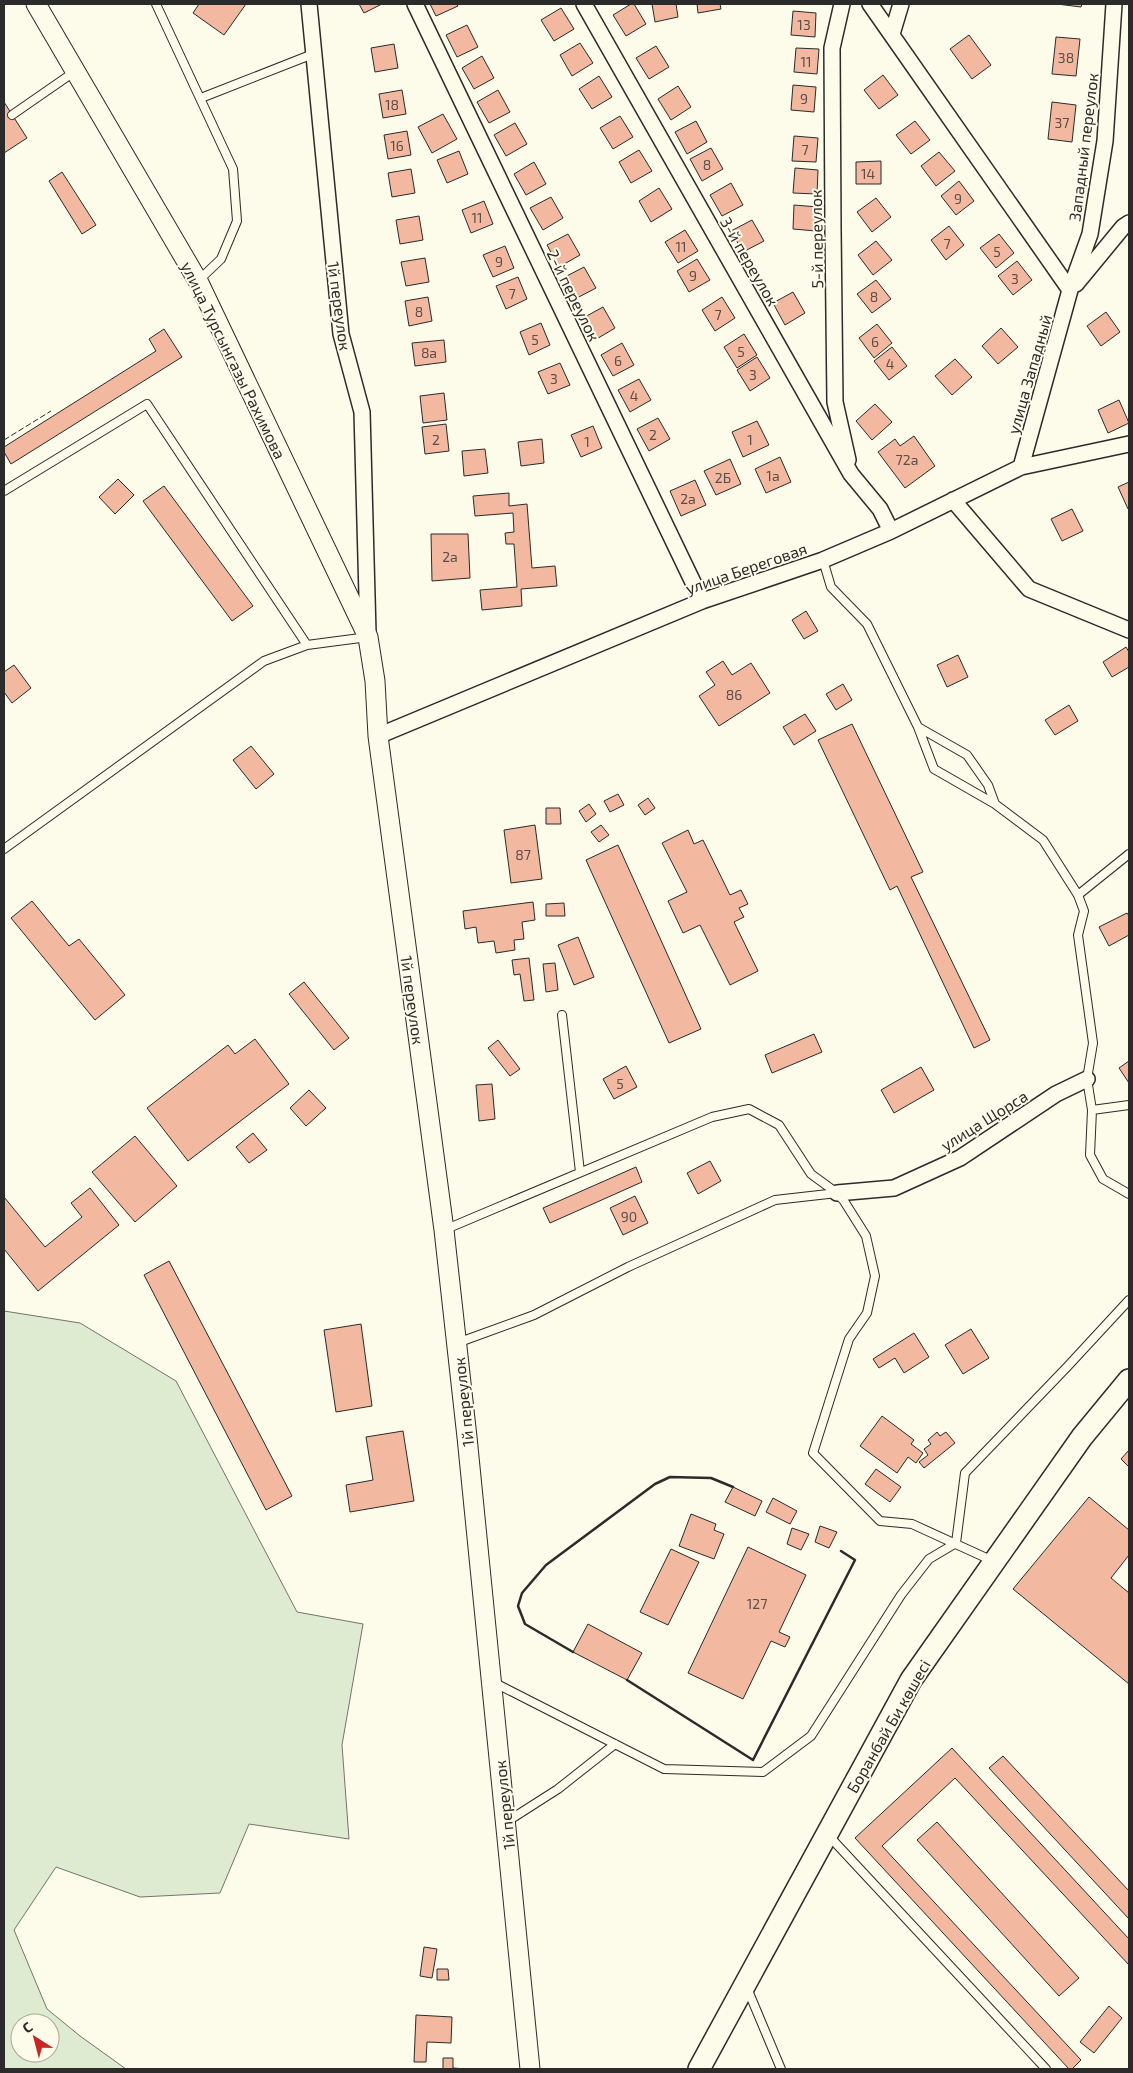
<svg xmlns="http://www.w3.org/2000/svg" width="1133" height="2073" viewBox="0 0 1133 2073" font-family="'Exo 2',sans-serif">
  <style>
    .green { fill: #deebd1; stroke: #74746e; fill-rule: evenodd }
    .building { fill: #f2b8a0; stroke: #2b2b2b }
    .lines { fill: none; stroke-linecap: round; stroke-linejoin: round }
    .service-casing { stroke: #2b2b2b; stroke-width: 10 }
    .minor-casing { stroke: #2b2b2b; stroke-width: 18 }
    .tertiary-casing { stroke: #2b2b2b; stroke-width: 21 }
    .secondary-casing { stroke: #2b2b2b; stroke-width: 24 }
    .service { stroke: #fdfbea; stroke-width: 8 }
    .minor { stroke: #fdfbea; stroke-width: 15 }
    .tertiary { stroke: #fdfbea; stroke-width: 19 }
    .secondary { stroke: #fdfbea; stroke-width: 21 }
    .fence { stroke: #2b2b2b; stroke-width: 1; stroke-dasharray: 6 2.5; stroke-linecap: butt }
    .wall { stroke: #2b2b2b; stroke-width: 2.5 }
    .labels { text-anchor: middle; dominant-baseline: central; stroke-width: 4; stroke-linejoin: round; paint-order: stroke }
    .number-label { font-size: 14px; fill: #5d4e48 }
    .street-label { font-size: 16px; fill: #2b2b2b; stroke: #fdfbea }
  </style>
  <rect width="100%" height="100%" fill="#fdfbea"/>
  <path class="green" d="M4 1311 80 1323 176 1381 297 1612 363 1624 342 1745 349 1839 249 1824 220 1893 140 1897 56 1867 14 1930 47 2009 80 2036 126 2069H4ZM20 2023H50V2053H20Z"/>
  <path class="building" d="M199 4H246L224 35 193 13Z
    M359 4H382L364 13Z
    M430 4H456L458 6 436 16Z
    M631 4H634L646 24 626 36 613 15Z
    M652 4H676L678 17 655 22Z
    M697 4H720L721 9 698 13Z
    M1057 4H1082L1081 7Z
    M561 8 574 29 554 41 541 20Z
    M793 11 816 13 815 37 791 35Z
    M467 25 478 47 457 57 446 35Z
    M969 35 991 65 972 79 950 49Z
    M1056 37 1080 39 1076 76 1052 74Z
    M580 43 593 63 572 76 560 55Z
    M394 44 398 68 375 72 371 48Z
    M656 46 669 67 649 79 636 58Z
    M796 48 819 49 817 74 794 72Z
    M482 56 494 78 474 89 462 68Z
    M883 75 898 95 879 109 864 90Z
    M599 76 612 97 592 109 579 89Z
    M793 85 816 87 814 112 791 110Z
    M678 86 691 107 671 120 658 99Z
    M402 90 406 114 383 118 379 94Z
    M498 90 510 112 489 123 477 102Z
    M4 102 27 138 4 153Z
    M1052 102 1076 105 1072 142 1048 139Z
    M443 114 457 139 432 153 418 127Z
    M620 116 633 137 613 149 600 128Z
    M696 121 707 142 687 154 675 132Z
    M915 121 930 140 911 154 896 135Z
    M515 123 527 144 506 156 494 135Z
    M407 131 411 155 388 159 384 135Z
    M794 136 818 138 816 162 792 161Z
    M711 148 723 169 702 181 690 159Z
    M639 150 652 171 631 183 619 162Z
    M459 151 468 174 447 183 437 160Z
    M939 152 955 171 936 186 921 166Z
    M881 161V184H856V162Z
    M534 162 546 184 526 195 514 174Z
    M795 168 818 170 817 194 793 193Z
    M411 169 415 193 392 197 388 173Z
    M62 172 96 225 82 234 49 181Z
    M959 181 974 201 956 215 941 196Z
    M731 183 743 205 722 216 710 195Z
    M659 188 672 209 651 222 639 201Z
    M551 197 563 218 543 230 530 208Z
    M876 198 891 217 872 232 857 212Z
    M484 201 493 224 471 233 462 210Z
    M794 205 818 207 816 231 793 229Z
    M419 216 423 240 400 244 396 220Z
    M752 220 764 241 743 252 731 231Z
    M949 226 964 245 946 260 931 240Z
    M685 230 698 251 678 263 665 242Z
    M568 234 580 255 559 267 547 245Z
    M999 234 1014 253 996 268 980 248Z
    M876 241 892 260 873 275 858 255Z
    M505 246 514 268 493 277 483 255Z
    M425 258 429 282 406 286 401 262Z
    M697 259 710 280 689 292 677 271Z
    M1017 261 1032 280 1013 295 998 276Z
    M584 267 596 288 575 299 563 278Z
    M518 277 527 299 506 309 496 286Z
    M876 280 891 299 872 313 857 294Z
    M793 292 805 313 785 325 773 303Z
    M428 297 432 321 409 326 405 301Z
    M722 297 735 318 715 331 702 310Z
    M603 307 615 328 595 340 583 318Z
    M1106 312 1120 332 1101 346 1087 326Z
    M541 323 550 345 529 355 520 332Z
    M877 324 892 343 874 358 859 338Z
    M1001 328 1018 347 998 364 982 346Z
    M164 329 182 357 11 464 4 452V447L156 351 149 339Z
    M744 334 757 355 737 368 724 347Z
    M444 340 446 362 415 366 412 343Z
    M622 343 634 365 613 376 601 355Z
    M892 347 907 366 889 380 874 361Z
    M757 357 770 378 750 391 737 370Z
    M955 359 972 377 952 395 935 376Z
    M560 363 570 385 548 394 538 372Z
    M639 379 651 400 630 412 618 390Z
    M444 393 447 420 423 423 420 396Z
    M1119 400 1129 423 1108 433 1098 410Z
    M875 404 892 422 872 440 856 421Z
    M658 418 670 439 649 451 637 429Z
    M757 421 769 445 743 457 732 432Z
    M446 424 449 451 425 454 422 427Z
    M593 426 602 448 581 457 571 435Z
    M914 436 935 466 905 488 878 452 895 439 900 446Z
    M542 439 544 463 521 466 518 442Z
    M485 449 488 473 464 476 462 451Z
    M780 457 791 482 766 493 755 469Z
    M730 459 741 484 716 495 704 471Z
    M118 479 134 495 115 514 99 497Z
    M695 480 706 505 681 516 670 491Z
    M1129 482V509H1128L1118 487Z
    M164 486 253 606 232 621 143 501Z
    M509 493V506L527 504 532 568 555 566 557 586 521 589 522 606 482 610 480 590 517 587 514 544H506L505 533 514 532 513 513 475 516 473 496Z
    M1072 509 1083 531 1062 541 1051 519Z
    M431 534H468L470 578 432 581Z
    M806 611 818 631 804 639 792 620Z
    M1126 647 1129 652V667L1112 677 1103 662Z
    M958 655 968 677 947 687 937 665Z
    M723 661 732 675 751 663 770 693 719 726 699 696 715 685 706 672Z
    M14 665 31 688 12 703 4 692V672Z
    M843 684 852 700 836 710 826 694Z
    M1069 705 1078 721 1055 735 1045 720Z
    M805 714 816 731 794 745 783 727Z
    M852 724 923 872 911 877 990 1040 974 1048 897 886 890 890 818 740Z
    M251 746 274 774 256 789 233 760Z
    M618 794 624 805 610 812 604 801Z
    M648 798 655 808 645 815 638 805Z
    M589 804 596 814 586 822 579 811Z
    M546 808H560L561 824H546Z
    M535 825 542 879 511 883 504 830Z
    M601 825 609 835 599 842 591 832Z
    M688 830 694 844 703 840 730 895 741 890 748 904 739 908 744 917 734 922 758 971 730 985 700 925 683 933 668 901 687 892 662 843Z
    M618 845 701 1029 669 1043 586 860Z
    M32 901 69 946 79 939 125 995 95 1020 11 918Z
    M533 902 535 920 522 922 524 939 514 940 515 950 496 953 494 941 478 943 476 927 465 929 463 911Z
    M564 903 565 916H546V904Z
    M1127 913 1129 916V935L1109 946 1099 927Z
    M578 937 594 977 574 985 558 945Z
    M529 958 534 1000 524 1001 520 974 514 975 512 960Z
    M555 963 558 990 546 992 543 964Z
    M304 982 349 1038 334 1050 289 994Z
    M814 1034 822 1052 772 1073 765 1055Z
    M255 1039 289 1084 188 1161 147 1108 228 1045 235 1054Z
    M498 1040 520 1069 510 1076 488 1048Z
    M1129 1061V1083L1119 1068Z
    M626 1066 637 1087 614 1099 603 1079Z
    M921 1067 934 1090 894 1113 881 1090Z
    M492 1084 495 1119 479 1121 476 1085Z
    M309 1090 326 1108 306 1126 290 1108Z
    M253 1133 267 1150 249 1163 236 1147Z
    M135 1136 177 1186 135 1222 92 1172Z
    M710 1161 721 1181 698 1194 687 1173Z
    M636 1167 642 1182 550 1223 543 1208Z
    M90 1188 119 1225 38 1291 4 1249V1197L45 1247 82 1217 71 1203Z
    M635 1196 648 1223 623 1235 610 1208Z
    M169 1261 292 1496 266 1510 144 1275Z
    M361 1324 372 1406 336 1412 324 1330Z
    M971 1329 989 1358 963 1374 945 1345Z
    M914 1333 929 1357 904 1373 895 1358 879 1368 873 1359Z
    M882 1416 914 1440 911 1444 923 1453 916 1463 908 1457 897 1473 860 1446Z
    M403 1431 414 1501 350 1512 346 1485 373 1480 366 1437Z
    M937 1432 940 1436 946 1432 955 1443 924 1468 919 1462 928 1455 924 1449 931 1444 928 1440Z
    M1129 1450V1467L1121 1459Z
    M876 1469 901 1487 890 1502 865 1484Z
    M733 1487 762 1501 755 1516 725 1502Z
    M1089 1497 1129 1530V1555L1111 1578 1129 1593V1684L1013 1589Z
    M773 1498 797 1511 790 1524 766 1512Z
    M691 1514 716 1524 714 1530 724 1534 714 1559 679 1546Z
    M820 1526 837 1532 829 1548 815 1542Z
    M792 1528 809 1534 801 1550 787 1544Z
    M748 1547 806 1575 779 1632 790 1637 785 1647 771 1641 743 1699 688 1673Z
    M671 1549 699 1562 668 1625 640 1612Z
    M588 1624 642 1653 627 1680 573 1652Z
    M952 1748 1129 1939V1965L955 1778 882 1846 1081 2060 1072 2069H1069L855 1838Z
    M1003 1756 1129 1891V1919L989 1768Z
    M937 1822 1079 1978 1059 1996 917 1840Z
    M424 1947 437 1949 432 1978 420 1976Z
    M437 1969H448L449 1980H437Z
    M1109 2006 1122 2018 1094 2053 1080 2042Z
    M416 2015 452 2017 451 2043 427 2042 426 2062H414Z
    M443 2058H453V2068L467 2069H443Z"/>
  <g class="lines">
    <defs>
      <path id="service" d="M156 4 233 169 237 221 221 259 198 281
        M201 98 313 54
        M12 115 74 72
        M4 491 147 404 307 645
        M823 560 831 587 867 624 918 727 967 755 988 785 995 804 1043 840 1078 895
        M918 727 934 769 995 804
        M4 849 264 661 307 645 368 637
        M1129 854 1078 895 1084 911 1078 935 1093 1043 1087 1079 1092 1110 1090 1155 1103 1179 1129 1194
        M562 1015 580 1172
        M1092 1110 1129 1105
        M444 1230 712 1117 749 1109 779 1125 811 1174 837 1193 844 1201 866 1236 875 1276 867 1313 849 1339 813 1453 880 1521 912 1524 993 1561
        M457 1343 534 1315 628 1267 775 1200 837 1193
        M493 1682 664 1769 763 1772 811 1736 901 1595 929 1559 956 1543 965 1473 1067 1367 1129 1300
        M508 1821 558 1789 615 1744
        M829 1836 1046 2069
        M747 1988 781 2069"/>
      <path id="minor" d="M309 4 341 334 362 412 368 633
        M415 4 702 601
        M584 4 851 474 880 509 891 531
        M842 4 832 48 833 229 835 402 848 460
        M870 4 1070 290
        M892 34 901 4
        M1076 284 1123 227 1129 223
        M1021 467 1070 290 1090 234 1105 141 1114 4
        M953 500 1029 589 1129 630
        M378 736 702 601 823 560 891 531 1021 467 1129 444
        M837 1193 894 1188 960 1158 1056 1094 1087 1079"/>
      <path id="tertiary" d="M36 4 198 281 368 637 375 681 378 736 444 1230 467 1437 530 2069"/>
      <path id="secondary" d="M699 2069 911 1680 1082 1437 1129 1380"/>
    </defs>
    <use href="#service" class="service-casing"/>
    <use href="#minor" class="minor-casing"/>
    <use href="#tertiary" class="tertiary-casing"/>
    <use href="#secondary" class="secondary-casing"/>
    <use href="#service" class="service"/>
    <use href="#minor" class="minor"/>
    <use href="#tertiary" class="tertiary"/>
    <use href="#secondary" class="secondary"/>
    <path class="fence" d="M4 440 51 411"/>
    <path class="wall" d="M573 1652 525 1624 518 1606 522 1593 546 1565 655 1484 670 1477 711 1478 733 1487
      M627 1680 753 1760 855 1560 841 1551"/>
  </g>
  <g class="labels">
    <g class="number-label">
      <text x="804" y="24">13</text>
      <text x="1066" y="57">38</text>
      <text x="806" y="61">11</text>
      <text x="804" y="98">9</text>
      <text x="392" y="104">18</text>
      <text x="1062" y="122">37</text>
      <text x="397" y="145">16</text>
      <text x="805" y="149">7</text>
      <text x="707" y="164">8</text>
      <text x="868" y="173">14</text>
      <text x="958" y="198">9</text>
      <text x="477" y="217">11</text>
      <text x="947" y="243">7</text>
      <text x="681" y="246">11</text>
      <text x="997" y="251">5</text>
      <text x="499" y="261">9</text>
      <text x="693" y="275">9</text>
      <text x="1015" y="278">3</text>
      <text x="512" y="293">7</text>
      <text x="874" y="296">8</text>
      <text x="419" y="311">8</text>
      <text x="718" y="314">7</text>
      <text x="535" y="339">5</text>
      <text x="875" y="341">6</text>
      <text x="741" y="351">5</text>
      <text x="429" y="352">8а</text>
      <text x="618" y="360">6</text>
      <text x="890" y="363">4</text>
      <text x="753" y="374">3</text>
      <text x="554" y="378">3</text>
      <text x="634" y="395">4</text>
      <text x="653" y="434">2</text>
      <text x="436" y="439">2</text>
      <text x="750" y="439">1</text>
      <text x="587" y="441">1</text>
      <text x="907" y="459">72а</text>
      <text x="773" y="475">1а</text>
      <text x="723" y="477">2Б</text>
      <text x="688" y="498">2а</text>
      <text x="450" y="556">2а</text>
      <text x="734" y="694">86</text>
      <text x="523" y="854">87</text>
      <text x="620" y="1083">5</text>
      <text x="629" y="1216">90</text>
      <text x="757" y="1603">127</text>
    </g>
    <g class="street-label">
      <text transform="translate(1083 147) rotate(-83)">Западный переулок</text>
      <text transform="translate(816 239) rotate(-91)">5-й переулок</text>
      <text transform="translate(750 261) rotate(60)">3-й переулок</text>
      <text transform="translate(574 295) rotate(64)">2-й переулок</text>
      <text transform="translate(340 306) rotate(82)">1й переулок</text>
      <text transform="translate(234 360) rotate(64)">улица Турсынгазы Рахимова</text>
      <text transform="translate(1029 374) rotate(-74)">улица Западный</text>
      <text transform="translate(746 568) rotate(-19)">улица Береговая</text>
      <text transform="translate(413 1000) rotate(82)">1й переулок</text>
      <text transform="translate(984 1120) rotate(-32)">улица Щорса</text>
      <text transform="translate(463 1402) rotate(-96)">1й переулок</text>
      <text transform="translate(888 1726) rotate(-60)">Боранбай Би көшесі</text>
      <text transform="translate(504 1805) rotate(-96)">1й переулок</text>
    </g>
  </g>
  <rect width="1133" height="2073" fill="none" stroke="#2b2b2b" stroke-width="10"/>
  <g transform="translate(35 2038) rotate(324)"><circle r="24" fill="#fdfbea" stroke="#a9a89e"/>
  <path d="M0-4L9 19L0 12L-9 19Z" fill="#c62828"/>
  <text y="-8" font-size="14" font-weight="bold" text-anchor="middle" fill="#2b2b2b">С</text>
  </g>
</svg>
